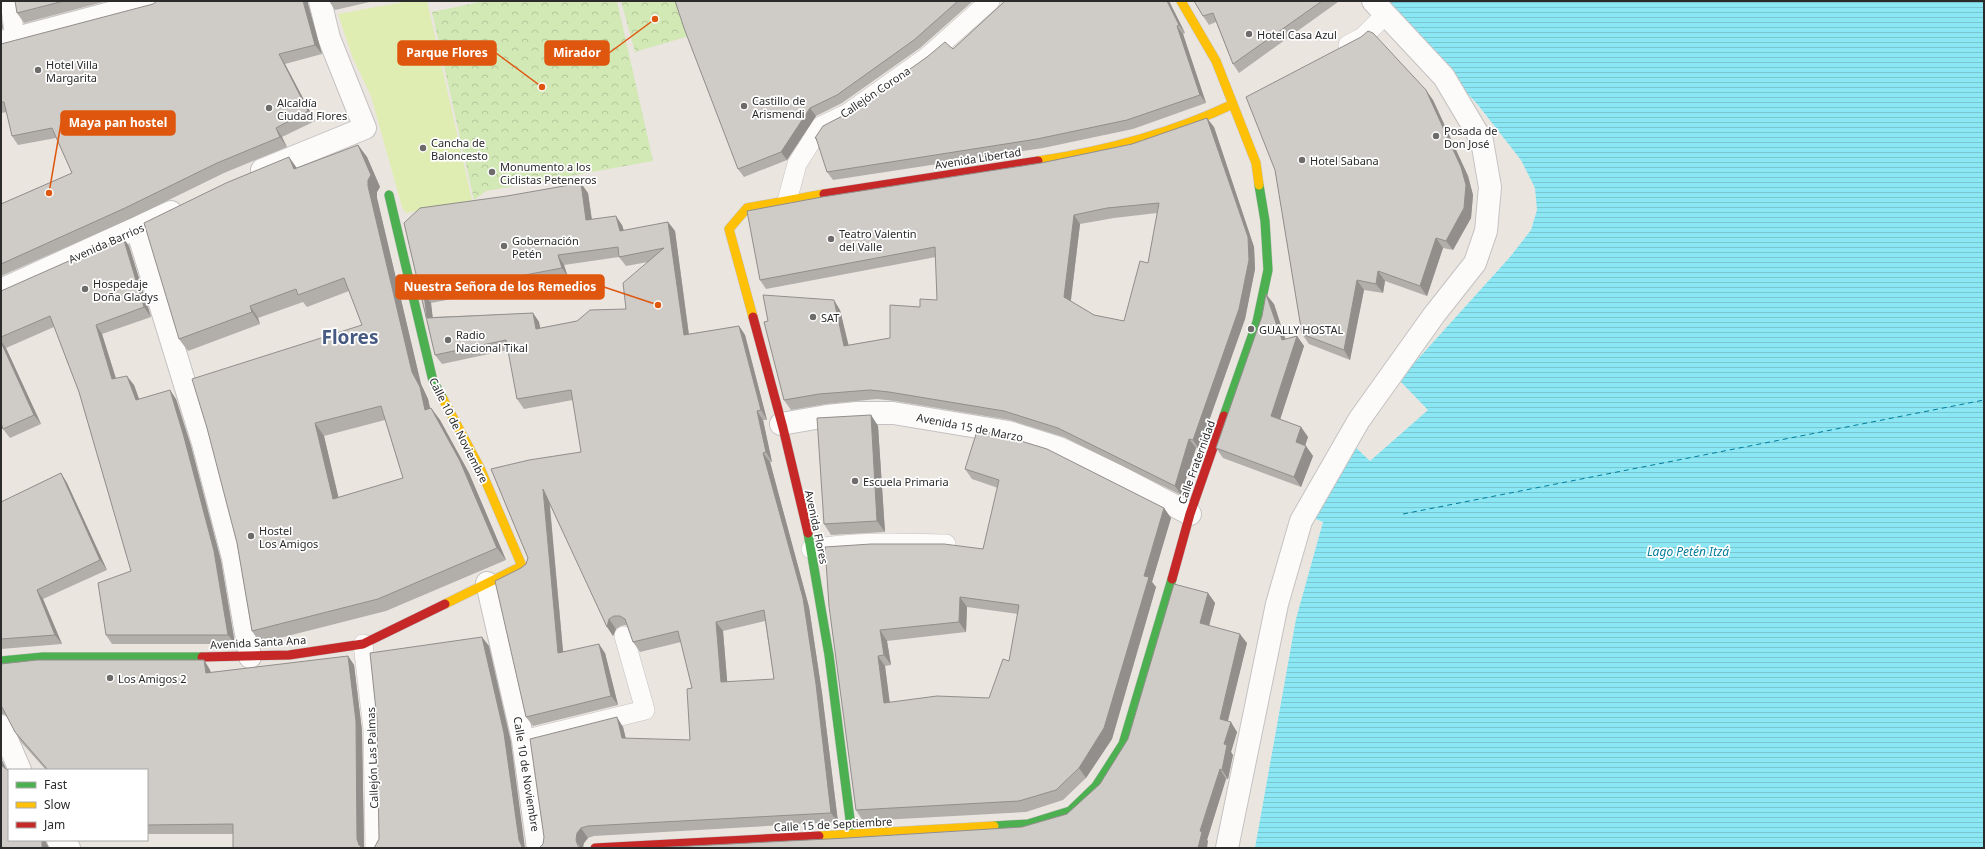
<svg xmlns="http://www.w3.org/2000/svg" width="1985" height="849" viewBox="0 0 1985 849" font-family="'Noto Sans',sans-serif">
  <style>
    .park { fill: url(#park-crowns) }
    .pitch { fill: #dfedb2 }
    .water { fill: url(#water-rules) }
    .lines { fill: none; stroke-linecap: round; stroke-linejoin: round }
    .ferry { stroke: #027c9b; stroke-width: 1; stroke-dasharray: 5 4; stroke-linecap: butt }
    .lane-casing { stroke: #c4c2c2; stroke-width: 20 }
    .street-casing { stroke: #c4c2c2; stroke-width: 24 }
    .fast-casing { stroke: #c4c2c2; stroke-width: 10 }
    .slow-casing { stroke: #c4c2c2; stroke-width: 10 }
    .jam-casing { stroke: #c4c2c2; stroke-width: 10 }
    .lane { stroke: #fcfbfa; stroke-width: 19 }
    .street { stroke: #fcfbfa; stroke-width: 22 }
    .fast { stroke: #4caf50; stroke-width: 9 }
    .slow { stroke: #ffc107; stroke-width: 9 }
    .jam { stroke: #c62828; stroke-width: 9 }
    .wall { fill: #b2afab; fill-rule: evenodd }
    .shaded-wall { fill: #918e8b }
    .building { fill: #cfcbc7; stroke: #918e8b; fill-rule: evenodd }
    .poi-dot { fill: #6e6c6a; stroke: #fff; stroke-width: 1.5 }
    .labels { text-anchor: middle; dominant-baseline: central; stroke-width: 3.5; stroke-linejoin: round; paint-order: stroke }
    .poi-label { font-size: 11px; fill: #2b2b2b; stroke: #fff; text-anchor: start }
    .street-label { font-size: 11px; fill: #2b2b2b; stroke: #fff }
    .water-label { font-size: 12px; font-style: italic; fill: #027c9b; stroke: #fff }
    .town-label { font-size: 19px; font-weight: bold; fill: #465981; stroke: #fff }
    .leader { fill: none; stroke: #df570e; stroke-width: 1.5 }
    .callout-dot { fill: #df570e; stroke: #fff; stroke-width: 1.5 }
    .callout { fill: #df570e; stroke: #df570e; stroke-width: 1.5 }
    .callout-label { font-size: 12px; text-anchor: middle; font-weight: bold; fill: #fff }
  </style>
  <defs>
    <pattern id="park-crowns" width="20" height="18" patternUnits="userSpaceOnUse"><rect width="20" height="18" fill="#d2e8b5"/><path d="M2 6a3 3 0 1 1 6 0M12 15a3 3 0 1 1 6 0" fill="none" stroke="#b4c79c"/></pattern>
    <pattern id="water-rules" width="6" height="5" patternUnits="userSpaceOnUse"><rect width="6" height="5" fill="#8ce7f4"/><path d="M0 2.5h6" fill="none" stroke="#79c6d1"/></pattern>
  </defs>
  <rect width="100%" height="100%" fill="#ebe5e0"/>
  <path class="park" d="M485 1H617L653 161 486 191 474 200 432 12Z
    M621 1H679L689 36 635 52Z"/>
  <path class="pitch" d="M409 1H427L472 200 406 213 402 207 371 96 352 56 338 14Z"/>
  <path class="water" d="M1384 1H1984V848H1255L1296 619 1323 522 1306 515 1348 440 1370 461 1428 410 1399 380 1510 257 1531 230 1537 210 1535 188 1521 160 1478 105Z"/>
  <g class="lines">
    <path class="ferry" d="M1403 514 1984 400"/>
    <defs>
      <path id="lane" d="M10 1 15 39
        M1348 45 1363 37 1385 15
        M787 201 797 164 821 126 848 113 927 57 990 1
        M811 549C855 541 901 543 946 544
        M363 644 373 730 375 848
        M523 740 645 710 624 636"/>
      <path id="street" d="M1 42 156 1
        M262 170 365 128 329 38 320 1
        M137 229 203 443 233 558 250 657
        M1 290 171 212
        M781 424 827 416 857 413H893L1008 432 1059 448 1118 476 1190 514
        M487 583 523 740 538 848
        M1 726 20 770
        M58 840 69 848
        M1227 848 1277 604 1301 521 1359 420 1434 315 1475 263 1486 231 1490 187 1482 141 1444 77 1373 1"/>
      <path id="fast" d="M389 195 433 381 443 399
        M1224 416 1257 322 1268 270 1265 221 1259 185
        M808 533 829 655 852 835
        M1 661 43 657H202
        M994 826 1028 824 1070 811 1096 786 1123 744 1172 579"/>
      <path id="slow" d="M1181 1 1216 61 1256 163 1259 185
        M1038 161C1105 151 1172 133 1233 104
        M753 317 729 229 747 208 824 194
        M443 399 480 468 522 566 445 604
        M819 836 994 826"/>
      <path id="jam" d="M824 194 1038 161
        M753 317 783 428 808 533
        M1172 579 1190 514 1224 416
        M202 657 289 655 363 644 445 604
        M595 848 819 836"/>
    </defs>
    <use href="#lane" class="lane-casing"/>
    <use href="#street" class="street-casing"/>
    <use href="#fast" class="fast-casing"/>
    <use href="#slow" class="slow-casing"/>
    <use href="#jam" class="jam-casing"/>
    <use href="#lane" class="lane"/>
    <use href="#street" class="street"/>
    <use href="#fast" class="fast"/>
    <use href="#slow" class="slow"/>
    <use href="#jam" class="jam"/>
  </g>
  <path class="wall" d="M15 1H107L24 23 17 13Z
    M329 1H374L335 10Z
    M675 1H973L920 48 842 103 816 116 787 160 744 177 738 169Z
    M1005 1H1169L1185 33 1183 34 1206 103 1133 129 1043 148 833 180 827 172 818 143 815 138 848 113 953 49Z
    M1194 1H1337L1338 2 1239 73 1233 64 1216 22 1209 25 1203 16Z
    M308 4 322 54 285 64 315 121 282 137 287 147 224 173 132 218 1 276V204L72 173 56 138 18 145 12 136 7 112 1 113V44Z
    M1433 100 1468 176 1473 195 1471 218 1453 250 1443 248 1427 296 1385 281 1383 293 1364 290 1350 360 1309 344 1302 334 1275 170Z
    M1214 127 1254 247 1255 269 1245 319 1199 449 1196 448 1181 495 1064 437 1010 420 895 401 877 399 826 404 791 410 784 400 840 310 848 345 890 338 920 307 937 300 936 257 766 289 760 280 1041 163ZM1157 213 1148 263 1124 321 1094 315 1071 301 1080 224 1114 218Z
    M358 145 367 157 380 187 377 192V198L421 384 428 399 430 408H431L440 420 469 473 506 560 386 611 260 643 252 631 237 543 362 325 349 291 307 307 303 302 258 318 260 324 188 351 179 339 289 157 297 168ZM385 420 403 478 338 498 324 436Z
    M588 193 592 219 622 225 624 231 668 222 675 231 689 334 739 326 745 335 767 420H763L772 462H770L809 607 822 693 838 822 594 836 588 838 584 843 543 844 623 727 626 739 690 740 692 688 681 642 640 652 633 642 627 626 626 625 621 626 616 629 613 636 550 505 563 651 605 653 618 705 533 726 526 717 521 568 526 564 528 558 491 469 581 452 573 400 524 409 517 399 508 350 442 364 435 355 404 223ZM619 257 626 266 648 262 626 309 577 321 540 328 539 322 533 313 432 317 431 303 568 277 564 265ZM765 621 774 679 727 682 723 631Z
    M129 246 151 317 102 334 116 378 134 385 139 399H176L191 446 221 561 235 644H112L106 635 131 571 79 392 54 327 6 348 41 424 10 438 3 429 1 423V291Z
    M1274 304 1285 339 1297 336 1304 346 1280 419 1301 427 1308 437 1305 445 1313 456 1301 487 1223 458 1216 448Z
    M871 415 878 426 885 532 831 535 824 524Z
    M965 469 1164 508 1171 518 1152 582 1156 587 1112 739 1086 778 1063 800 1026 812 863 821 856 810 825 547 983 549 998 488 972 479ZM967 607 1018 614 1009 661 989 698 890 703 885 666 891 665 887 641 966 632Z
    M61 473 67 483 107 570 43 599 62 644 1 649V502Z
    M1208 593 1215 603 1209 626 1247 643 1228 721 1237 732 1231 752 1233 755 1228 779H1226L1207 840 1208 841 847 838 1022 827 1067 814 1100 784 1128 739Z
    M348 656 354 665 362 731 364 848H233V834H147V770H46L21 742 15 732 6 715 3 714H1V664L204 660 210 670 211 673Z"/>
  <path class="shaded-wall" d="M303 1H308V4L322 54 315 45Z
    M1167 1H1169L1185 33 1179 25Z
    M1 11 3 29 1 26Z
    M1177 26 1183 34 1206 103 1200 95Z
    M279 54 285 64 315 121 308 111Z
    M1426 90 1433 100 1468 176 1473 195 1471 218 1453 250 1446 241Z
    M810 108 816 116 787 160 781 152Z
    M1207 118 1214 127 1254 247 1255 269 1245 319 1199 449 1193 440Z
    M276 128 282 137 287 147 280 137Z
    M358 145 367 157 380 187 377 192V198L421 384 428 399 433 422 425 410 412 372Z
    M289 157 297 169H294Z
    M581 183 588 193 593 229 586 220Z
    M1074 215 1080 224 1070 306 1064 297Z
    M616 216 622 225 627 241 620 231Z
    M668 222 675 231 690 344 684 335Z
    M123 237 129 246 151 317 144 307Z
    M1436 238 1443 248 1427 296 1420 286Z
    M558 255 564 265 568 277 562 268Z
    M1378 271 1385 281 1383 293 1376 284Z
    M1357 280 1364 290 1350 360 1344 350Z
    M424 294 431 303 434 327 427 318Z
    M1266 294 1274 304 1289 350 1282 340Z
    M834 300 840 310 851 355 844 346Z
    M250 306 258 318 260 324 252 312Z
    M533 313 539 322 542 338 536 329Z
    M96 325 102 334 119 389 112 379Z
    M739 326 745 335 767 420 761 410Z
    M1297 336 1304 346 1278 426 1271 416Z
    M1 341 6 348 41 424 34 415 1 342Z
    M127 376 134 385 143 410 136 400Z
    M170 390 176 399 191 446 221 561 235 644 228 635Z
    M431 408 440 420 469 473 506 560 497 548Z
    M757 411 763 420 772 462 766 452Z
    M871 415 878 426 885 532 877 521Z
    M315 423 324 436 342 512 333 499Z
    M1301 427 1308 437 1303 452 1296 442Z
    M1189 439 1196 448 1181 495 1175 486Z
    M1306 446 1313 456 1301 487 1294 477Z
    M763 453 770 462 809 607 822 693 838 822 831 813Z
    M61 473 67 483 107 570 100 560Z
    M543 489 549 499 564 662 558 653Z
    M1164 508 1171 518 1152 582 1156 587 1112 739 1086 778 1079 768 1144 576Z
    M37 590 43 599 62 644 55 635Z
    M1208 593 1215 603 1207 633 1200 623Z
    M960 597 967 607 966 632 959 622Z
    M609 619 616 629 613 636 607 627Z
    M716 622 723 631 728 691 721 682Z
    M880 630 887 641 891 665 884 655Z
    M1240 634 1247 643 1226 728 1220 719Z
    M482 637 489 646 511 742 525 848H523L519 840Z
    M599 644 605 653 618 705 611 696Z
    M348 656 354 665 362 731 364 848H362L359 845 357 839Z
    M878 656 885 666 891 714 884 703Z
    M204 660 210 670 213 683 206 673Z
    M617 717 623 727 628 748 622 738Z
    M1231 722 1237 732 1231 752 1233 755 1228 779 1222 770 1224 744Z
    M1 758 9 775 2 766 1 763Z
    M1220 769 1226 779 1207 840 1208 841 1207 848H1198L1200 831Z
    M581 828 588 838 584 843 583 848H580L576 840 577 833Z
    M42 840H45L49 848H42Z"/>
  <path class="building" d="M15 1H64L17 13Z
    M157 1H303L315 45 279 54 308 111 276 128 280 137 217 163 125 208 1 264V204L72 173 52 128 12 136 4 102H1V44L153 4Z
    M675 1H958L914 40 837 95 810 108 781 152 738 169 684 28Z
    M1005 1H1167L1179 25 1177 26 1200 95 1127 120 1037 139 827 172 816 138H815L823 126 848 113 927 57 945 42 953 49Z
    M1194 1H1322L1233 64 1213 13 1203 16Z
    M1368 31 1373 33 1426 90 1461 167 1466 185 1464 208 1446 241 1436 238 1420 286 1378 271 1376 284 1357 280 1344 350 1302 334 1275 170 1246 97 1361 37Z
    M1207 118 1248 237 1249 260 1239 309 1193 440 1189 439 1175 486 1058 428 1004 411 889 392 870 390 819 394 784 400 764 322 768 321 763 295 834 300 844 346 890 338V305L920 307V299L937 300 935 247 760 280 747 211 822 197 1041 163 1132 144ZM1159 203 1148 263 1140 261 1124 321 1094 315 1064 297 1074 215 1107 208Z
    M358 145 371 175 368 180V186L412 372 420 387 425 410 431 408 460 461 497 548 378 599 252 631 237 543 207 428 192 379 362 325 344 278 298 295 296 289 250 306 252 312 179 339 144 223 226 183 289 157 294 169ZM381 406 403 478 333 499 315 423Z
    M581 183 586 220 616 216 620 231 668 222 684 335 739 326 761 410 757 411 766 452 763 453 803 598 816 684 831 813 588 826 581 828 577 833 576 840 578 846 581 848H539L543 844 544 837 530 739 617 717 622 738 690 740 687 689 692 688 678 631 633 642 625 619 620 616H614L609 619 607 627 543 489 558 653 599 644 611 696 526 717 495 581 521 568 526 564 528 558 491 469 529 460 581 452 571 390 517 399 506 340 435 355 404 223 420 208 507 196ZM618 247 619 257 664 248 623 283 626 309 590 310 577 321 536 329 533 313 427 318 424 294 562 268 558 255ZM764 610 774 679 721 682 716 622Z
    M123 237 144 307 96 325 112 379 127 376 136 400 170 390 184 437 214 551 228 635H106L98 583 131 571 79 392 50 316 1 337V291Z
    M1266 294 1282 340 1297 336 1271 416 1301 427 1296 442 1306 446 1294 477 1216 448 1262 316Z
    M1 342 34 415 3 429 1 423Z
    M871 415 877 521 824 524 817 418Z
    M977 431 998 434 1047 449 1164 508 1144 576 1149 577 1104 728 1079 768 1056 790 1019 801 856 810 829 606 825 547 871 544H944L983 549 999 480 965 469ZM960 597 1019 605 1009 661 1003 659 989 698 937 696 884 703 878 656 884 655 880 630 959 622Z
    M61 473 100 560 37 590 55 635 1 639V502Z
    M1174 584 1208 593 1200 623 1240 634 1220 719 1231 722 1224 744 1227 745 1222 770 1220 769 1200 831 1202 832 1198 848H652L847 838 1022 827 1067 814 1100 784 1128 739Z
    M482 637 504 733 519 840 522 847 524 848H374L379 839 377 720 370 653Z
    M348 656 356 721 357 839 359 845 363 848H233V824L147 825V770H48L15 732 2 707 1 706V664L37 660H204L206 673Z
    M1 763 2 766 9 771V840H42V848H1Z"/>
  <g class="poi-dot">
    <circle cx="1249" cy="34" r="4"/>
    <circle cx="38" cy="70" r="4"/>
    <circle cx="744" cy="106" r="4"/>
    <circle cx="269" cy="108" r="4"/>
    <circle cx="1436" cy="136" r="4"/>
    <circle cx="423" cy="148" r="4"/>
    <circle cx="1302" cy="160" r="4"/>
    <circle cx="492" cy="172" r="4"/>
    <circle cx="831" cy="239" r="4"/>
    <circle cx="504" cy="246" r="4"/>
    <circle cx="85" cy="289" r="4"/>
    <circle cx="813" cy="317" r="4"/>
    <circle cx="1251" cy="329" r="4"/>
    <circle cx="448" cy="340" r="4"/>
    <circle cx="855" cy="481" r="4"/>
    <circle cx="251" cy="536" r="4"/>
    <circle cx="110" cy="678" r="4"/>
  </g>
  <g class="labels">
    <g class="poi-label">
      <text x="1257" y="34">Hotel Casa Azul</text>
      <text x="46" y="64">Hotel Villa<tspan x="46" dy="13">Margarita</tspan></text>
      <text x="752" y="100">Castillo de<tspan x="752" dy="13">Arismendi</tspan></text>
      <text x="277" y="102">Alcaldía<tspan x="277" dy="13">Ciudad Flores</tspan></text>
      <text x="1444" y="130">Posada de<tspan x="1444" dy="13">Don José</tspan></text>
      <text x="431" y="142">Cancha de<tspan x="431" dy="13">Baloncesto</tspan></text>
      <text x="1310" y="160">Hotel Sabana</text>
      <text x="500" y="166">Monumento a los<tspan x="500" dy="13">Ciclistas Peteneros</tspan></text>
      <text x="839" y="233">Teatro Valentin<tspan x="839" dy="13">del Valle</tspan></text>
      <text x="512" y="240">Gobernación<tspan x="512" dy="13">Petén</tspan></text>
      <text x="93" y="283">Hospedaje<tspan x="93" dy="13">Doña Gladys</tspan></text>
      <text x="821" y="317">SAT</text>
      <text x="1259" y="329">GUALLY HOSTAL</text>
      <text x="456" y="334">Radio<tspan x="456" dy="13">Nacional Tikal</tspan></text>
      <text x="863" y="481">Escuela Primaria</text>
      <text x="259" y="530">Hostel<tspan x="259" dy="13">Los Amigos</tspan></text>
      <text x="118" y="678">Los Amigos 2</text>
    </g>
    <g class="street-label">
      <text transform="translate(875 92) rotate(-34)">Callejón Corona</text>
      <text transform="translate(978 158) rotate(-9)">Avenida Libertad</text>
      <text transform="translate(106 243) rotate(-24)">Avenida Barrios</text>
      <text transform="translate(970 427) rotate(11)">Avenida 15 de Marzo</text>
      <text transform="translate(459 430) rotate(63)">Calle 10 de Noviembre</text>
      <text transform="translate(1196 462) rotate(-70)">Calle Fraternidad</text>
      <text transform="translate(817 527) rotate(78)">Avenida Flores</text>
      <text transform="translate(258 642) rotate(-3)">Avenida Santa Ana</text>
      <text transform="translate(372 758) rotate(-92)">Callejón Las Palmas</text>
      <text transform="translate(527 774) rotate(81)">Calle 10 de Noviembre</text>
      <text transform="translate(833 824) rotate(-3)">Calle 15 de Septiembre</text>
    </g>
    <g class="water-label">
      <text x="1688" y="551">Lago Petén Itzá</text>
    </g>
    <g class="town-label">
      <text x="350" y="337">Flores</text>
    </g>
  </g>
  <path class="leader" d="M655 19L609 53M542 87L496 53M49 193L61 123M658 305L604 287"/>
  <g class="callout-dot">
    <circle cx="655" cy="19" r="4"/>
    <circle cx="542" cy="87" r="4"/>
    <circle cx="49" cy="193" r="4"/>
    <circle cx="658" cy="305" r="4"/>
  </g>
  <g class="callout">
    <rect x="545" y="41" width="64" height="24" rx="4"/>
    <rect x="398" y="41" width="98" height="24" rx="4"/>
    <rect x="61" y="111" width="114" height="24" rx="4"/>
    <rect x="396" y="275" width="208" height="24" rx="4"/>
  </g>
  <g class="callout-label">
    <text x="577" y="57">Mirador</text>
    <text x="447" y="57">Parque Flores</text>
    <text x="118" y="127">Maya pan hostel</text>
    <text x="500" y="291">Nuestra Señora de los Remedios</text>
  </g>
  <rect width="1985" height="849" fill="none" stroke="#2b2b2b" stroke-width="4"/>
  <rect x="8" y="769" width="140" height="72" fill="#ffffff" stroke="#aaaaaa"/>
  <rect x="16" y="782" width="20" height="6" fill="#4caf50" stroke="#aaaaaa"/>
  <text x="44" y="789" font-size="12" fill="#2b2b2b">Fast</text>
  <rect x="16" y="802" width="20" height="6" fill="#ffc107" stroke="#aaaaaa"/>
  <text x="44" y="809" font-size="12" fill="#2b2b2b">Slow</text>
  <rect x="16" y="822" width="20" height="6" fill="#c62828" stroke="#aaaaaa"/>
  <text x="44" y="829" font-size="12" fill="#2b2b2b">Jam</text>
</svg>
